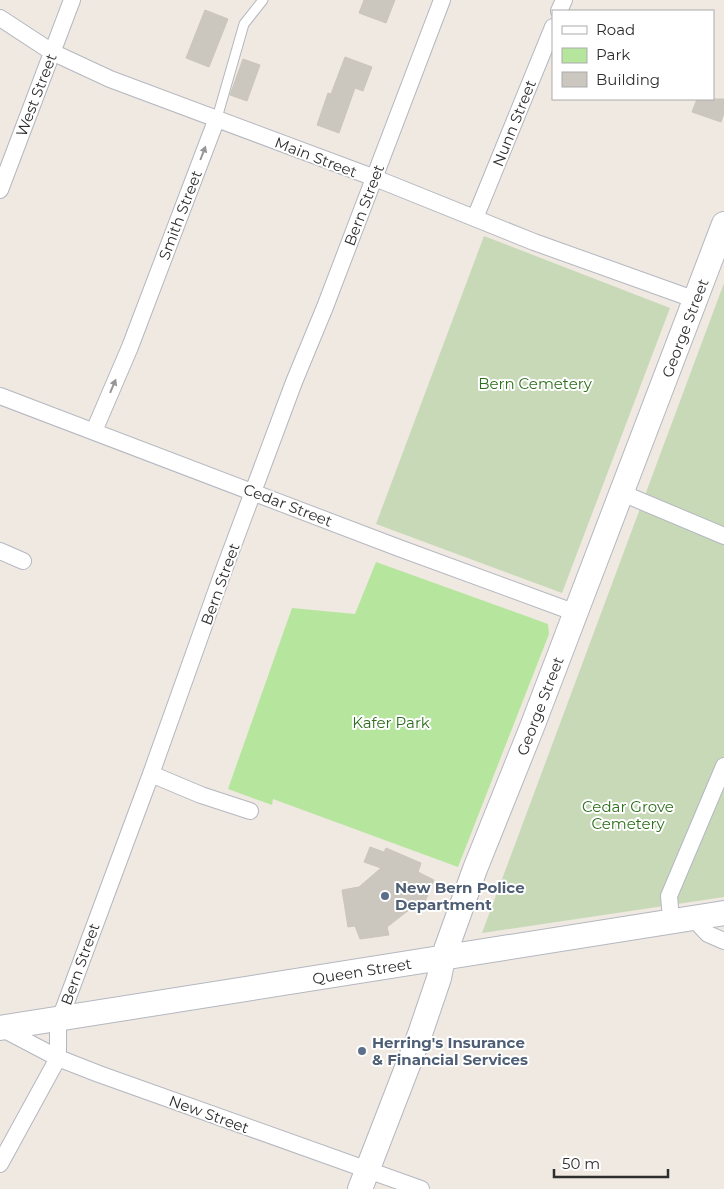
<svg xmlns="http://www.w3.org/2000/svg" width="724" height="1189" viewBox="0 0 724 1189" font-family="Montserrat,sans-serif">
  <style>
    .green { fill: #b6e59e }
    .cemetery { fill: #c8d9b8 }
    .building { fill: #cbc7bf; stroke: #cbc5ba }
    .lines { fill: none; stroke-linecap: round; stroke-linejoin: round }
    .lane-casing { stroke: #b4b7c1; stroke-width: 11 }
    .street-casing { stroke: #b4b7c1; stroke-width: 18 }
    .secondary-casing { stroke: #b4b7c1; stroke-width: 26 }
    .lane { stroke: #fff; stroke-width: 9 }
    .street { stroke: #fff; stroke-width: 16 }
    .secondary { stroke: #fff; stroke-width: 24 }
    .oneway { fill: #969696 }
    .service-dot { fill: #5c6f8a; stroke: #fff; stroke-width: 2 }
    .labels { text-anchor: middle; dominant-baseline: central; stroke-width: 4; stroke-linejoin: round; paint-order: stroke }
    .street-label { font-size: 15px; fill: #2e2e2e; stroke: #fff }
    .park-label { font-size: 15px; fill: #2c6e1b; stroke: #fff }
    .service-label { font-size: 15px; font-weight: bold; fill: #4e5e75; stroke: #fff; text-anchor: start }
  </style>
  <rect width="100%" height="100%" fill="#efe9e1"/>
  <path class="green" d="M376 562 548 624 549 634 458 867 273 799 272 805 228 789 292 608 355 614Z"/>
  <path class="cemetery" d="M484 236 670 308 562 593 376 524Z
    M724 283V897L482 933Z"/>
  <path class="building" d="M364 0H395L386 23 359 13Z
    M205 10 228 19 209 67 186 58Z
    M345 57 372 67 363 91 355 88 339 133 317 125 328 93 331 94Z
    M243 59 260 65 247 101 230 95Z
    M697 99H724V113L721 122 692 112Z
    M370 847 384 852 386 848 421 863 418 872 434 880 424 904 418 903 387 927 389 935 360 939 355 926 348 927 342 890 359 887 381 868 364 862Z"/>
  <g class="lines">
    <defs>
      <path id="lane" d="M217 118 244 24 263 0"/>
      <path id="street" d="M559 11 564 0
        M0 18 52 52 110 79 375 178 534 242 696 300
        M0 190 72 0
        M475 218 553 27
        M0 396 399 548 576 613
        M94 431 130 347 217 118
        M622 493 724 536
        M0 551 23 561
        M151 774 201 795 250 811
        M670 908 669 896 724 766
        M693 918 708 934 724 941
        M1 1028 58 1058 99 1074 421 1189
        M0 1164 58 1058V1019L64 1008 151 774 222 575 294 382 325 307 442 0"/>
      <path id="secondary" d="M0 1028 724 913
        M360 1189 420 1034 439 978 443 958 475 869 532 727 724 224"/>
    </defs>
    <use href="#lane" class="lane-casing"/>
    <use href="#street" class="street-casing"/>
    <use href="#secondary" class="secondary-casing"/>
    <use href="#lane" class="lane"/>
    <use href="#street" class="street"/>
    <use href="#secondary" class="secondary"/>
  </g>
  <defs><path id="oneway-solid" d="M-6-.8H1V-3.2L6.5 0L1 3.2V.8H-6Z" transform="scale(1.25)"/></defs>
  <g class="oneway">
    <use href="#oneway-solid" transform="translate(203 153) rotate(-69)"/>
    <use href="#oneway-solid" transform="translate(113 386) rotate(-67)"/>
  </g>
  <g class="service-dot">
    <circle cx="385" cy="896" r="5"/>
    <circle cx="362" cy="1051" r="5"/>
  </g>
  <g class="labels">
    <g class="street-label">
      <text transform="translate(36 95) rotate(-69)">West Street</text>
      <text transform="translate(514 123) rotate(-68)">Nunn Street</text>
      <text transform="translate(316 157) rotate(21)">Main Street</text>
      <text transform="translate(364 205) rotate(-69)">Bern Street</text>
      <text transform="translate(180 215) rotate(-69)">Smith Street</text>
      <text transform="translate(685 328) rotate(-69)">George Street</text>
      <text transform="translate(288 505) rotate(21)">Cedar Street</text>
      <text transform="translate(220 584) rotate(-70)">Bern Street</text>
      <text transform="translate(540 706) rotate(-69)">George Street</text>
      <text transform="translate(80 964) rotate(-70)">Bern Street</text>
      <text transform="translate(362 971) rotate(-9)">Queen Street</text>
      <text transform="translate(209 1114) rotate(20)">New Street</text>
    </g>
    <g class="park-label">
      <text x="535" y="383">Bern Cemetery</text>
      <text x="391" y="722">Kafer Park</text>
      <text x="628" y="806">Cedar Grove<tspan x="628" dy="17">Cemetery</tspan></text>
    </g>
    <g class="service-label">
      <text x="395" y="887">New Bern Police<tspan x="395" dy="17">Department</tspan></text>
      <text x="372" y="1042">Herring's Insurance<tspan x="372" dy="17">&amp; Financial Services</tspan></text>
    </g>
  </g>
  <rect x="552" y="10" width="162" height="90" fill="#ffffff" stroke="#ababab"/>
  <rect x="562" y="26" width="25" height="8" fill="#ffffff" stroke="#ababab"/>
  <text x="596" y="35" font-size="15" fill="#2e2e2e">Road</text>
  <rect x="562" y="48" width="25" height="15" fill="#b6e59e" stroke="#ababab"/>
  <text x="596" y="60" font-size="15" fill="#2e2e2e">Park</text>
  <rect x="562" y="72" width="25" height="15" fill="#cbc7bf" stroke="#ababab"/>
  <text x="596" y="85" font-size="15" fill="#2e2e2e">Building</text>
  <path d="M554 1169v8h114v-8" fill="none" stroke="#2e2e2e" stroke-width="2.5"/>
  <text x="562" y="1169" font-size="15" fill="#2e2e2e" stroke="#ffffff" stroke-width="4" paint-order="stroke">50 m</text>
</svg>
